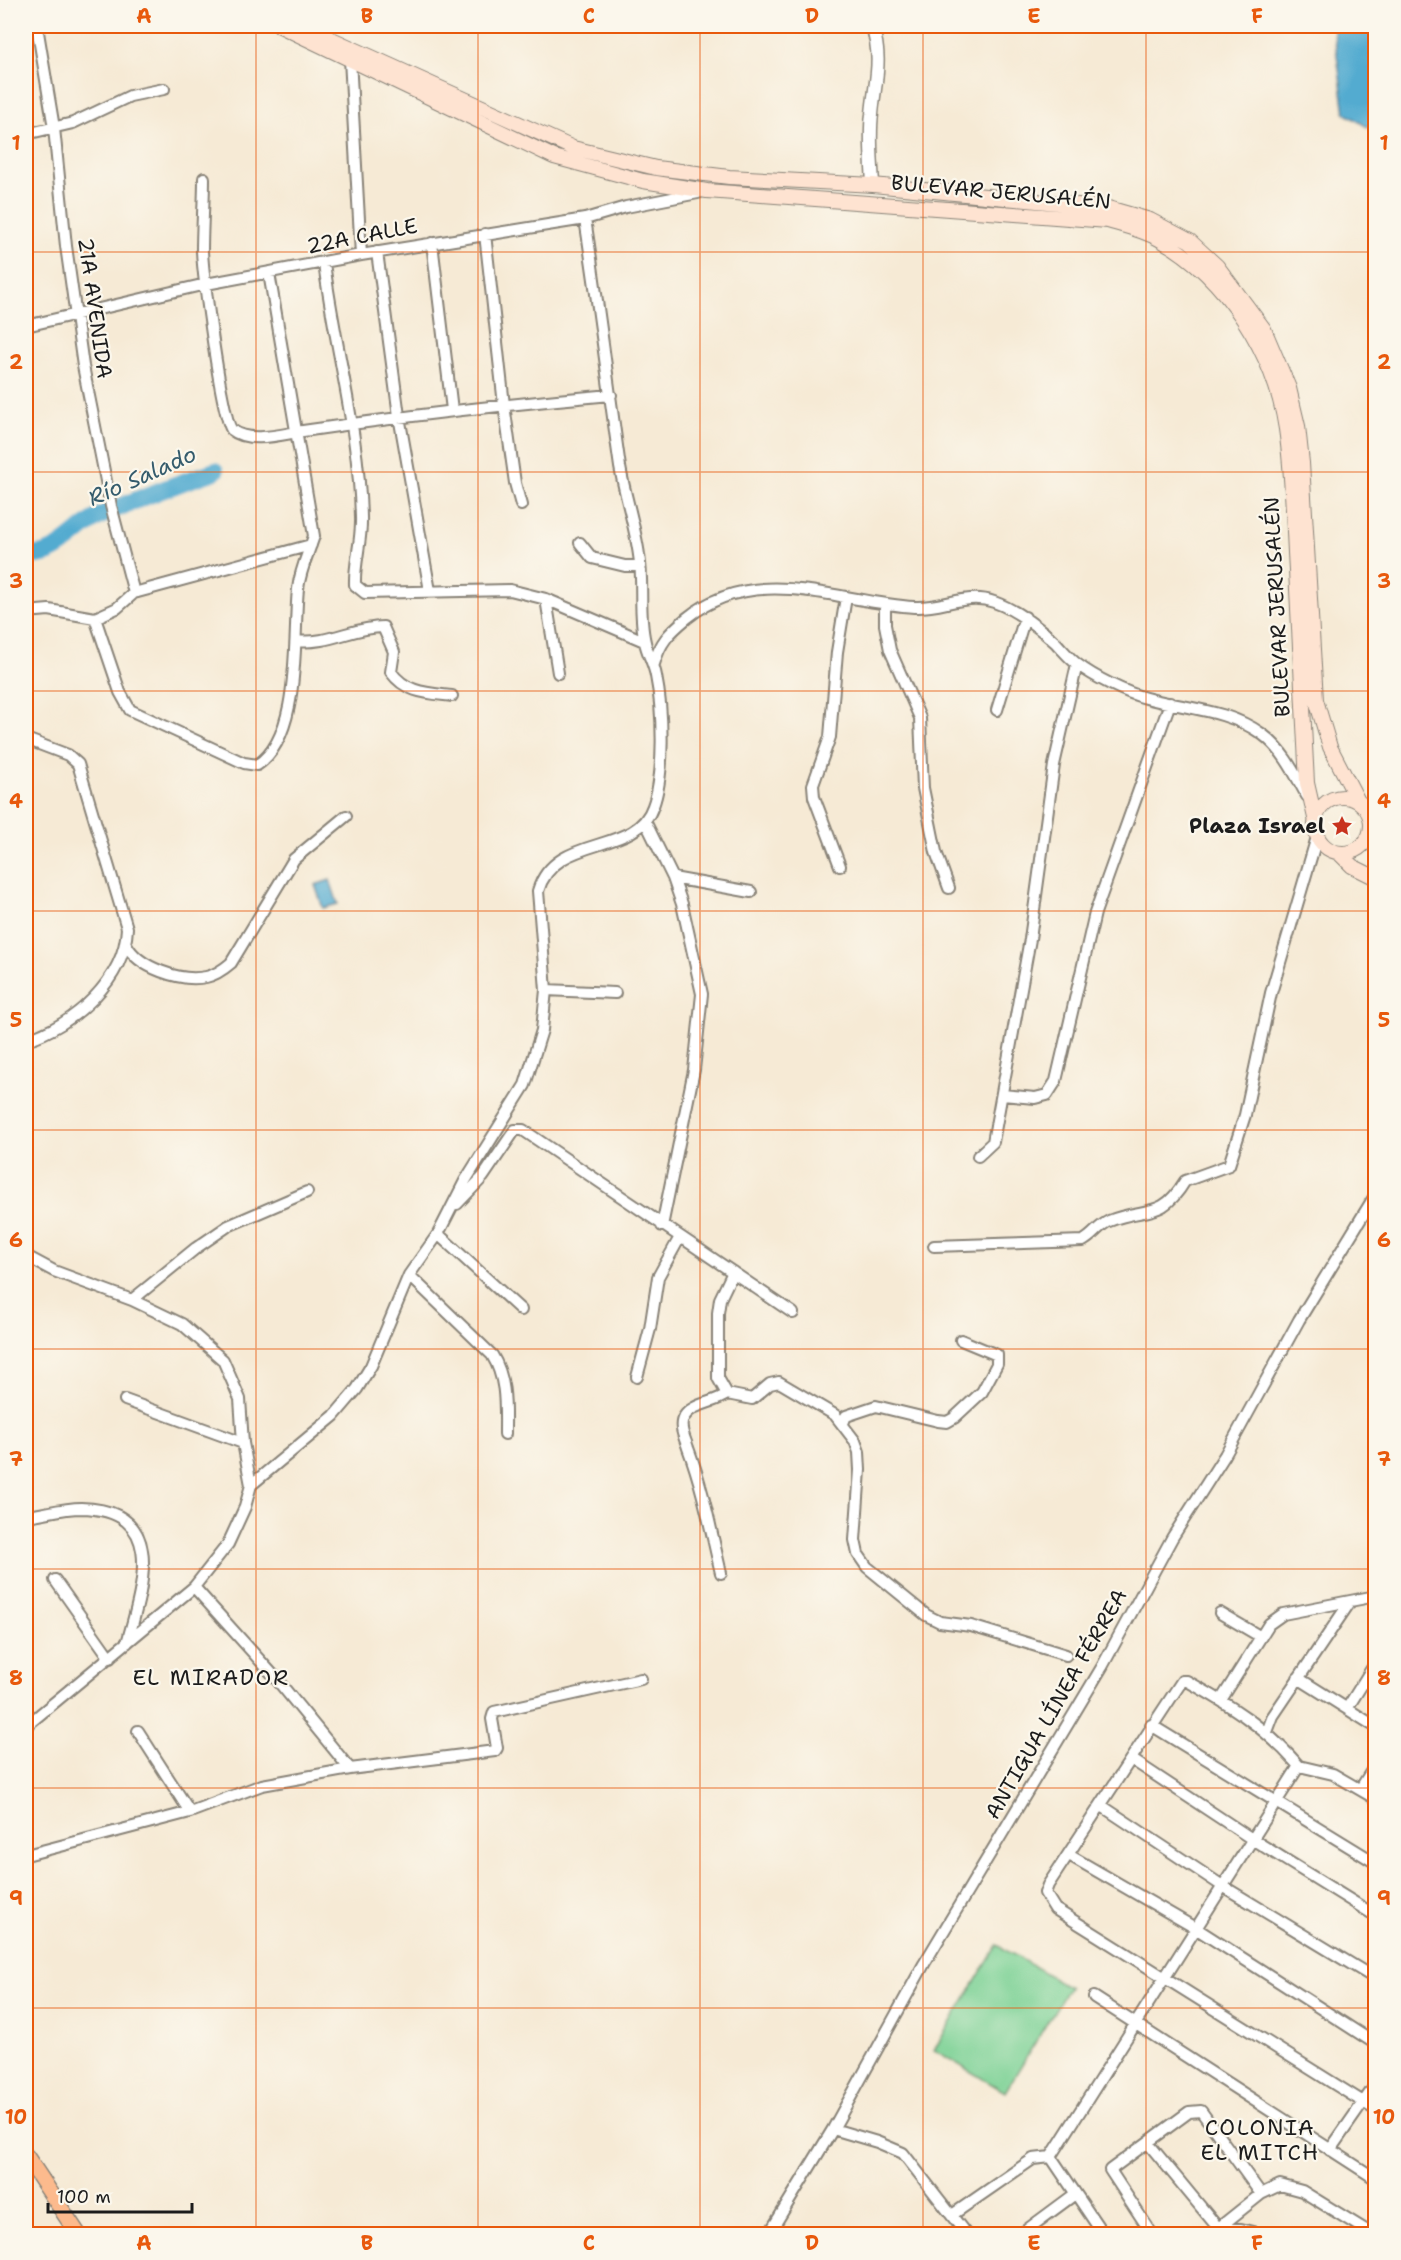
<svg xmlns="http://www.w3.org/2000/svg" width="1401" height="2260" viewBox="0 0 1401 2260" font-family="'Shantell Sans',sans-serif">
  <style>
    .green { fill: #7ed296; stroke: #4d7759; stroke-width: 1.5 }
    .water { fill: #53abd0; stroke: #386476; stroke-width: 1.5 }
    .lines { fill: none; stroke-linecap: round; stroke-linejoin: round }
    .river { stroke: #53abd0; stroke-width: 18 }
    .minor-casing { stroke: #898378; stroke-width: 14 }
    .tertiary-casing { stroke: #898378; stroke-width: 15 }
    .secondary-casing { stroke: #898378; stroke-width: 16 }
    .primary-casing { stroke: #898378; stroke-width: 18 }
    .minor { stroke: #fff; stroke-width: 10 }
    .tertiary { stroke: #fff; stroke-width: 12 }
    .secondary { stroke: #fee3d1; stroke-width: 14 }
    .primary { stroke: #fcba8d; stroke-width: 15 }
    .grid { fill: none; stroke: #e8590c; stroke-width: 1.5; stroke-opacity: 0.55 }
    .labels { text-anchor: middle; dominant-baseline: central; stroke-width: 4.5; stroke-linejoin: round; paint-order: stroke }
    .street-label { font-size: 21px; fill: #1c1c1c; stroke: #fbf7ec }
    .poi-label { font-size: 21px; font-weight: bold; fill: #1c1c1c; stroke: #fbf7ec; text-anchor: end }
    .water-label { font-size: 22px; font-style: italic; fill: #355c6d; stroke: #fbf7ec }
    .neighbourhood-label { font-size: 22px; letter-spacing: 1.5px; fill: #1c1c1c; stroke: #fbf7ec }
    .neatline { fill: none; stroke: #e8590c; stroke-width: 2 }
    .grid-label { font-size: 20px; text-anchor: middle; font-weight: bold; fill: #e8590c }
  </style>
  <rect width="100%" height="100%" fill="#fbf7ec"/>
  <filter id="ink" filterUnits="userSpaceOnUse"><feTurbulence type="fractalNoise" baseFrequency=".0167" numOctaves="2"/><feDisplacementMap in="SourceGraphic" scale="12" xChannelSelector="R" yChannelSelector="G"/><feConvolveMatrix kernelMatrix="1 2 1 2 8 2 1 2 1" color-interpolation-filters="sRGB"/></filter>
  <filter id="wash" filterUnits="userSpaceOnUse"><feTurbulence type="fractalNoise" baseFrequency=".008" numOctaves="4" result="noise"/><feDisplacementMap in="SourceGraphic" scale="24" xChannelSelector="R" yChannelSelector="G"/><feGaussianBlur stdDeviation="1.35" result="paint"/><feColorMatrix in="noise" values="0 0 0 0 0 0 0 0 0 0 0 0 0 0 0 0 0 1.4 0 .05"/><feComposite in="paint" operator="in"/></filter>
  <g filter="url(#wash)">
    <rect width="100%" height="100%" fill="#f6ead5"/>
    <path class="green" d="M997 1945 1069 1987 1005 2092 934 2050Z"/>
    <path class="water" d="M1333 26H1375V132L1345 113Z
      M330 880 338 904 323 908 315 885Z"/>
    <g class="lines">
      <path class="river" d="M26 555C60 559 75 528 104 514 140 498 178 483 215 471"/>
    </g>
  </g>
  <g filter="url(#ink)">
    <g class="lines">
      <defs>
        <path id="minor" d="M37 26 54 128 66 246 83 366 111 506 134 593
          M350 59 361 255
          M26 134 73 123 130 96 164 89
          M204 178C204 202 202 227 202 251 203 273 222 421 232 430 249 444 283 434 303 431 406 416 508 404 611 395
          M485 234 504 405 515 483 521 505
          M432 243 452 410
          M377 252 399 416 430 591
          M324 263C335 348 359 431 361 517 362 541 354 563 355 585L365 593 510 590 546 599 644 641
          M26 326 206 284 361 255 585 219 626 207 698 193
          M580 543 592 558 625 566H640
          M546 599 558 673
          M885 605V625L890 650 920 718 923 788 936 852 949 888
          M26 612 49 610 95 618 117 608 134 593 311 545
          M95 618 120 692 130 710 244 763 257 765C302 736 293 636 298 589 300 570 308 554 314 536L269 273
          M297 641C327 645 353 627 383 627L394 652 391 672C406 693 427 693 452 696
          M654 664C660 642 669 633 687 618 755 562 838 602 914 607 942 609 966 592 994 602 1017 610 1037 626 1055 642 1062 649 1069 658 1077 664 1094 677 1126 693 1146 698 1186 709 1227 709 1262 734 1283 749 1295 774 1307 796
          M997 710 1025 617
          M26 739 68 755 78 764 127 928C125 980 73 1026 26 1040
          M645 821 673 878 682 904 702 994 694 1070 662 1226
          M840 866 814 797 813 785 830 737 837 652 846 597
          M673 878 751 892
          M126 944C138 968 181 982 206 977 216 975 224 969 231 963L294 859 346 816
          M546 990 615 993
          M1002 1095 1035 1098 1047 1095 1056 1081 1095 913 1170 703
          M978 1156 993 1142 1030 939 1054 765 1077 664
          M457 1204 483 1177 515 1130H523L793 1313
          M438 1234 521 1310
          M934 1246 1083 1241C1093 1236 1098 1226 1109 1221 1146 1206 1161 1221 1185 1181L1229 1165 1245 1115 1271 993 1317 837
          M26 1256 54 1271 132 1300 182 1324 223 1360 240 1399 243 1443 251 1485 245 1507 228 1544 194 1587 26 1726
          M733 1272 720 1299 718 1313V1378L727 1394 752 1399 770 1384 779 1382 835 1415 855 1441 859 1452 860 1470 855 1540 858 1554 867 1567 926 1615 940 1622 971 1626 1066 1655
          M409 1275 492 1355C507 1379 505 1406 505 1434
          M132 1300 196 1248 228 1226 307 1192
          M637 1377 650 1329 658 1277 680 1237
          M125 1400 243 1443
          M843 1423 846 1416 876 1406 938 1421 947 1422 954 1418 982 1392 997 1364V1355L961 1340
          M251 1485 334 1416 357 1389 371 1366 409 1275 438 1234 465 1181 525 1085 542 1030 546 990 538 891C555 832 636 857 653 806 665 774 663 710 656 676 654 664 647 653 645 642 638 614 644 583 639 555 635 526 625 496 620 467 608 384 598 302 585 219
          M26 1516C43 1514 63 1508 81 1508 168 1510 143 1586 127 1643
          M721 1573C711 1531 703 1488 688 1448 685 1438 678 1426 684 1417 692 1403 713 1404 727 1394
          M55 1580 110 1658
          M194 1587 274 1676 350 1769
          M1220 1613 1261 1637
          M1298 1678 1376 1727
          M1221 1700 1269 1624 1283 1614 1376 1596
          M1348 1707 1376 1662
          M1151 1725 1376 1863
          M138 1731 190 1812
          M1267 1732 1273 1716 1350 1602
          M1131 1759 1252 1839 1376 1916
          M1299 1766C1265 1727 1232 1706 1187 1681H1182L1048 1885 1045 1893 1055 1909 1376 2110
          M1361 1788 1376 1764
          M1102 1806 1221 1885 1376 1979
          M30 1854 190 1812 262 1785 350 1769 495 1751 497 1748 492 1719 494 1712 641 1679
          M1069 1855 1197 1929 1376 2044
          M1094 1997 1376 2179
          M833 2129 877 2142 903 2153 966 2234
          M1148 2143 1219 2229H1241L1260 2234
          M1330 2150 1376 2084
          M952 2215 1033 2159 1051 2157
          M769 2234 833 2129 924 1964 1102 1667 1172 1538 1225 1455 1299 1320 1376 1194
          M1021 2234 1075 2194
          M1103 2234 1051 2157 1299 1766 1333 1774 1376 1799
          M1152 2234 1110 2170 1189 2112 1201 2111 1261 2194
          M1211 2234 1261 2194 1280 2185 1302 2191 1372 2234"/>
        <path id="tertiary" d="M872 26C883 60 875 80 872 114 869 137 872 162 873 185"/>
        <path id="secondary" d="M280 26 554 157 643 181 707 191 1108 221C1125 226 1143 230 1159 239 1226 275 1275 355 1286 429 1293 476 1293 523 1296 570 1300 641 1304 712 1307 783L1315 818
          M303 26 573 148 656 168 729 177 873 185 1108 208 1150 220 1190 241 1217 266 1264 329 1289 388 1298 426 1302 463 1316 700 1330 747 1358 801
          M1315 825a28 28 0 1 1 56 0a28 28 0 1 1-56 0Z
          M1339 853 1352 866 1376 878"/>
        <path id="primary" d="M26 2156 78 2234"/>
      </defs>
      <use href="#minor" class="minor-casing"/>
      <use href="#tertiary" class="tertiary-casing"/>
      <use href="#secondary" class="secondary-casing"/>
      <use href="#primary" class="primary-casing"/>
      <use href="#minor" class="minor"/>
      <use href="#tertiary" class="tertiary"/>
      <use href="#secondary" class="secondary"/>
      <use href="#primary" class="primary"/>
    </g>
  </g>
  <path class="grid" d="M256 26V2234M478 26V2234M700 26V2234M923 26V2234M1146 26V2234M26 252H1376M26 472H1376M26 691H1376M26 911H1376M26 1130H1376M26 1349H1376M26 1569H1376M26 1788H1376M26 2008H1376"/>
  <defs>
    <symbol id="sight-bare" viewBox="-9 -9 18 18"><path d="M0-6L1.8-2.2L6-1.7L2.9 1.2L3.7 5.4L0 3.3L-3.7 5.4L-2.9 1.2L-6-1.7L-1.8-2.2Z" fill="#c8321e" stroke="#fbf7ec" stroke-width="2.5" paint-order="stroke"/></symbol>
  </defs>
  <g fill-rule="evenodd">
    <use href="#sight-bare" x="1327" y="811" width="30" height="30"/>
  </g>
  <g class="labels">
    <g class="street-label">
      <text transform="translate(1001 192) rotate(5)">BULEVAR JERUSALÉN</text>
      <text transform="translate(362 236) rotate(-11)">22A CALLE</text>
      <text transform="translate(95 308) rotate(82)">21A AVENIDA</text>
      <text transform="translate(1277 607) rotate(-93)">BULEVAR JERUSALÉN</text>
      <text transform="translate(1056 1704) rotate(-60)">ANTIGUA LÍNEA FÉRREA</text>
    </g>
    <g class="poi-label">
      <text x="1325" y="826">Plaza Israel</text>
    </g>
    <g class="water-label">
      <text transform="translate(142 476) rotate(-24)">Río Salado</text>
    </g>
    <g class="neighbourhood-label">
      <text x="211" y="1677">EL MIRADOR</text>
      <text x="1260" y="2127">COLONIA<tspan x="1260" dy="25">EL MITCH</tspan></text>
    </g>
  </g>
  <rect width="1401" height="2260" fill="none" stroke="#fbf7ec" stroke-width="66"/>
  <path d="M48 2203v9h144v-9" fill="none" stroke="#1c1c1c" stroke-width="3"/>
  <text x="57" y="2203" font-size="18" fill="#1c1c1c" stroke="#fbf7ec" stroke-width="4.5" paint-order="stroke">100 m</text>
  <rect x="33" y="33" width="1335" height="2194" class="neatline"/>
  <g class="grid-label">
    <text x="144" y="23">A</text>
    <text x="367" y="23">B</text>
    <text x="589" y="23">C</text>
    <text x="812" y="23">D</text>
    <text x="1034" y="23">E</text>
    <text x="1257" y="23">F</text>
    <text x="16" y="150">1</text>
    <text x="1384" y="150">1</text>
    <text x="16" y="369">2</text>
    <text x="1384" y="369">2</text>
    <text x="16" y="588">3</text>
    <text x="1384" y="588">3</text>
    <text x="16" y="808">4</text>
    <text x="1384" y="808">4</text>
    <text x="16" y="1027">5</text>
    <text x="1384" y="1027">5</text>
    <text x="16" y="1247">6</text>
    <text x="1384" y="1247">6</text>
    <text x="16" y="1466">7</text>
    <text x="1384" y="1466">7</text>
    <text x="16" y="1685">8</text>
    <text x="1384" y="1685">8</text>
    <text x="16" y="1905">9</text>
    <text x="1384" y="1905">9</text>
    <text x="16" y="2124">10</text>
    <text x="1384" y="2124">10</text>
    <text x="144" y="2250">A</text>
    <text x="367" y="2250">B</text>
    <text x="589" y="2250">C</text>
    <text x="812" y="2250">D</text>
    <text x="1034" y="2250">E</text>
    <text x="1257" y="2250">F</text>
  </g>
</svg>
